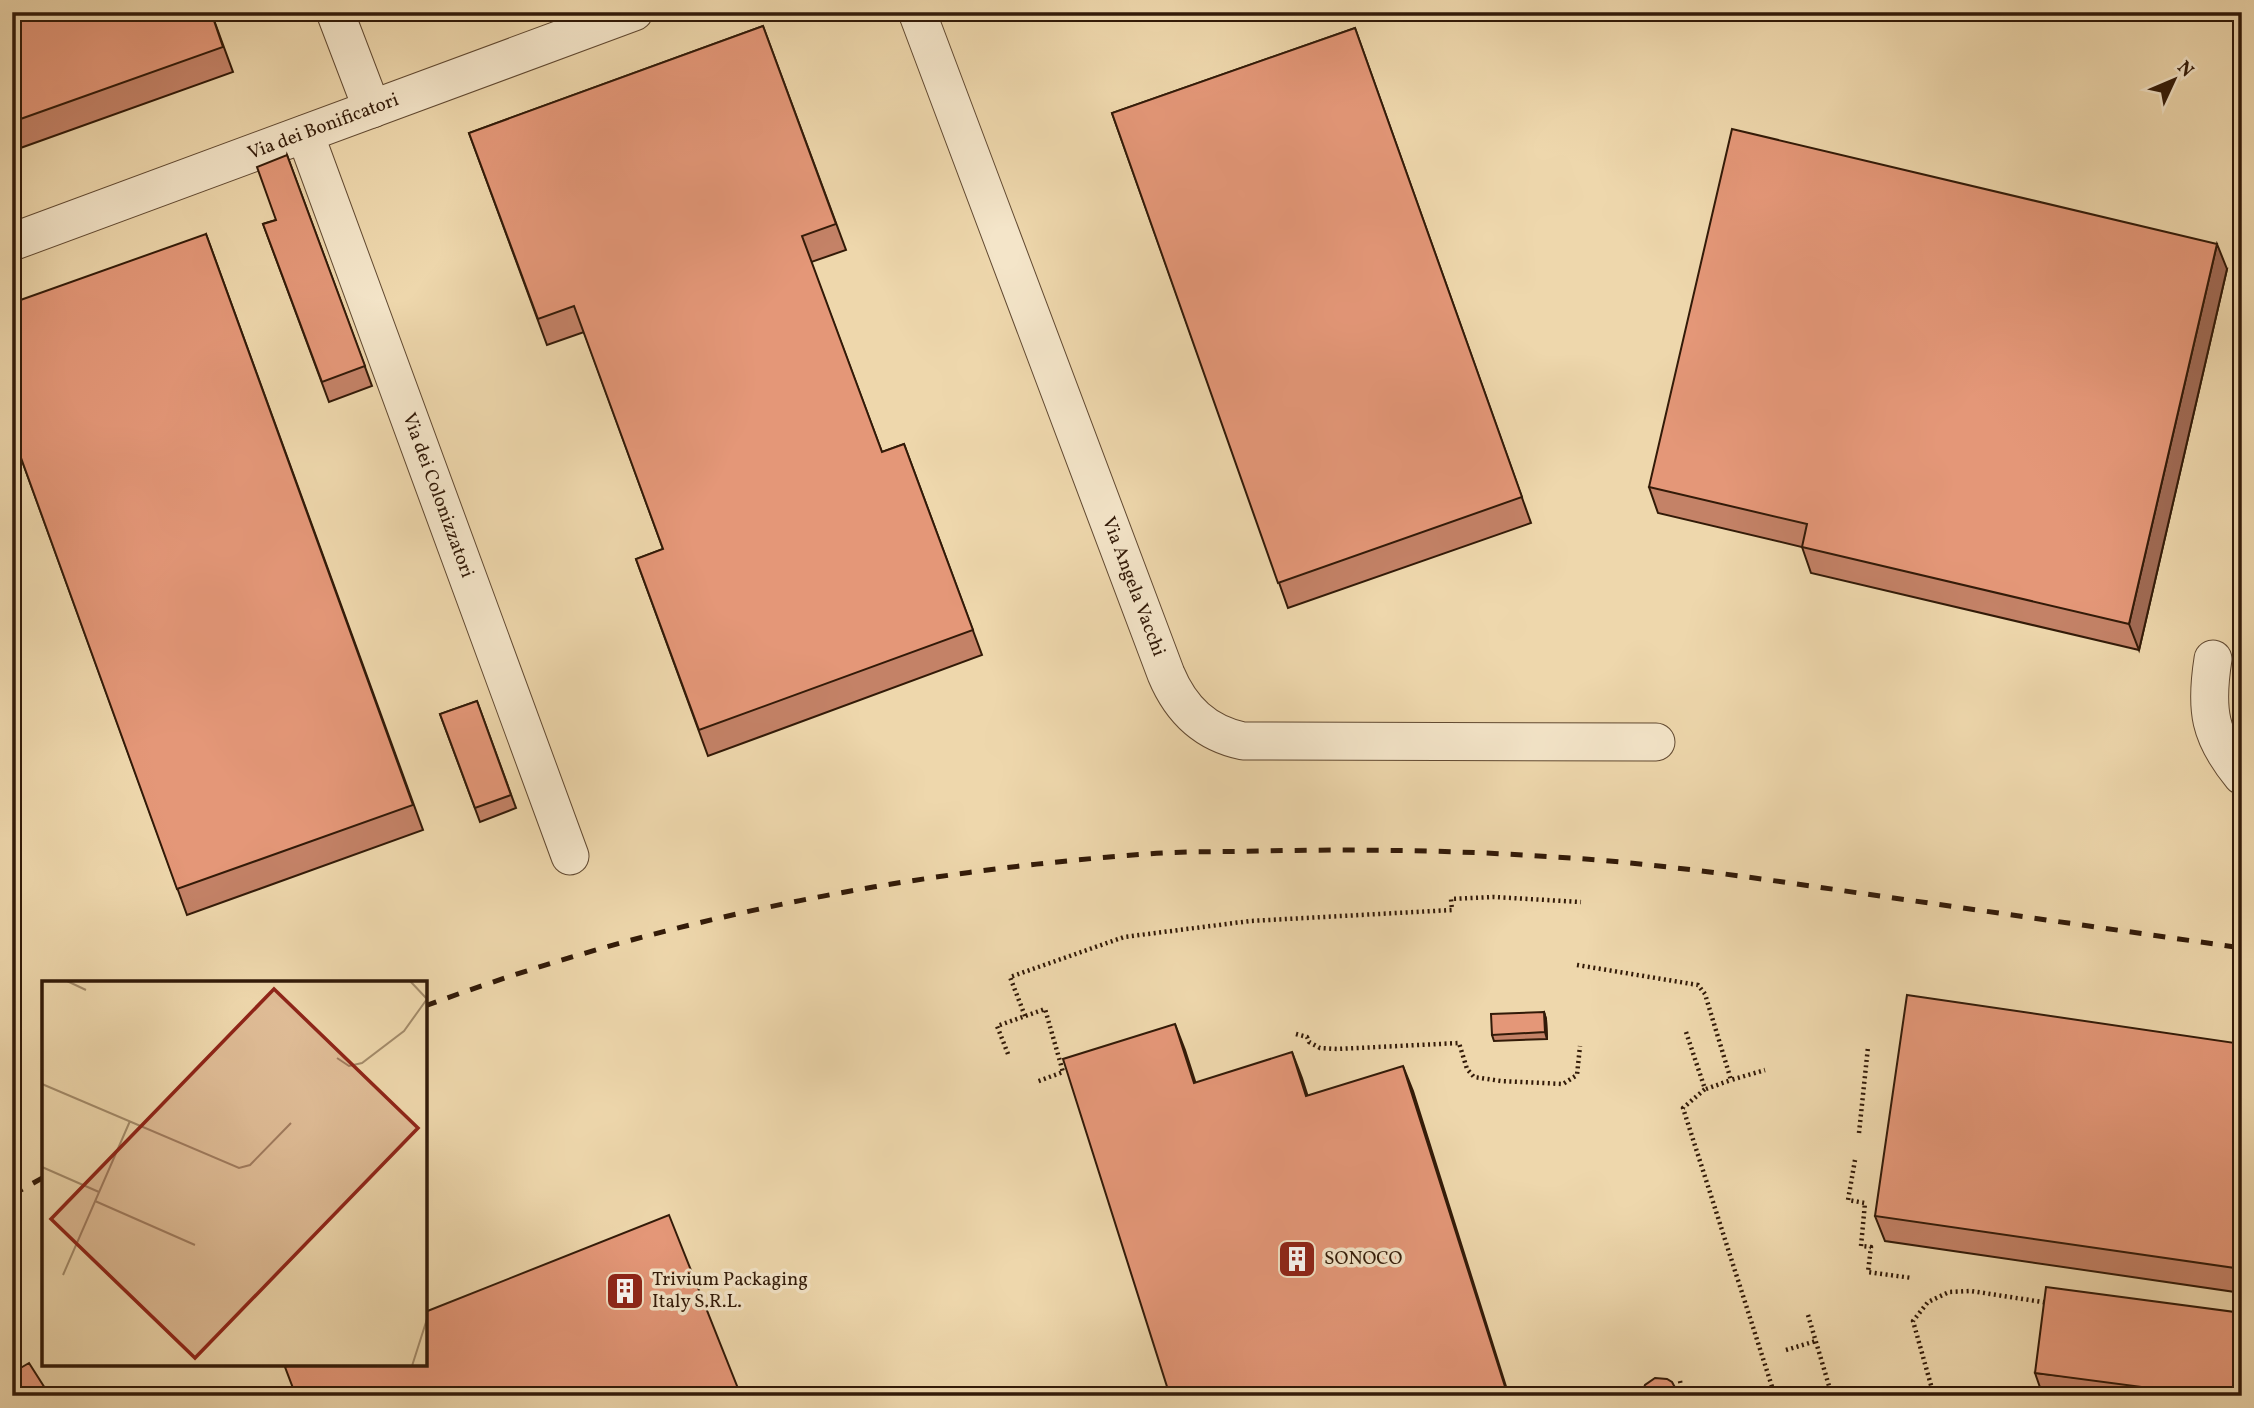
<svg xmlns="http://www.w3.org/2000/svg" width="2254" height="1408" viewBox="0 0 2254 1408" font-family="Vollkorn,serif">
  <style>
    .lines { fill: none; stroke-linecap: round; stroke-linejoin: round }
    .street-casing { stroke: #614931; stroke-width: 39 }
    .path { stroke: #321a08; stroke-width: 4.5; stroke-dasharray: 2 3.5; stroke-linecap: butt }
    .street { stroke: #f4e5c9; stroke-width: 37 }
    .rail { stroke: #321a08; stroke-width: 5; stroke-dasharray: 12 12; stroke-linecap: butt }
    .wall { fill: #c48267; stroke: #321a08; stroke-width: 2 }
    .shaded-wall { fill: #a06a54; stroke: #321a08; stroke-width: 2 }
    .building { fill: #e49778; stroke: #321a08; stroke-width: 2 }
    .labels { text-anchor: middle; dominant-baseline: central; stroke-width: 7; stroke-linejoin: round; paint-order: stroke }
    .street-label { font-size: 19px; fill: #321a08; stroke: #f4e5c9 }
    .poi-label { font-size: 19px; fill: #321a08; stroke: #f4e5c9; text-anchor: start }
    .inset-road { fill: none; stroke: #a38b6a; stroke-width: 2 }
    .view { fill: #8f2418; fill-opacity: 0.15; stroke: #8f2418; stroke-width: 3.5 }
    .inset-edge { fill: none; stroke: #321a08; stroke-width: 3.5 }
  </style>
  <rect width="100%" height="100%" fill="#eed7ac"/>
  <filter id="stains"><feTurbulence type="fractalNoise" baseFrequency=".00286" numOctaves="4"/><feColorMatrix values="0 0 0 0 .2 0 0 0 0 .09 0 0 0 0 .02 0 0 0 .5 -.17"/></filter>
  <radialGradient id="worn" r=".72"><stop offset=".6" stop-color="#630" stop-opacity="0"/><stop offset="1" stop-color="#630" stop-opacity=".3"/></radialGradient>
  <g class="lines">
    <defs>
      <g id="street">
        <path d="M335 12 372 109"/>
        <path id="s1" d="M917 12 1166 674C1181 710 1205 733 1243 741L1656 742"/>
        <path id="s2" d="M305 134 570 856"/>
        <path id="s3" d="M12 242 634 12"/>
        <path d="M2213 659C2205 710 2209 736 2242 776"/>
      </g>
    </defs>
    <use href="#street" class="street-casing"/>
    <path class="path" d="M1577 965 1698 985 1705 994 1731 1080 1765 1070
      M1025 1016 1010 977 1124 937 1250 921 1452 910 1451 899 1494 897 1581 902
      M1686 1032 1705 1089 1683 1108 1775 1396
      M1296 1034 1307 1037 1309 1042 1320 1048 1337 1049 1459 1043 1467 1069 1474 1077 1501 1081 1563 1084 1577 1075 1580 1046
      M1008 1054 997 1026 1045 1009 1063 1072 1036 1082
      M1706 1089 1731 1080
      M1859 1133 1868 1047
      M1855 1160 1848 1200 1865 1203 1861 1246 1871 1247 1868 1272 1912 1278
      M1808 1315 1832 1396
      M1786 1350 1816 1341
      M1680 1381 1683 1396
      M1934 1396 1913 1321 1928 1302 1949 1292 1971 1291 2049 1303"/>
    <use href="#street" class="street"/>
    <path class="rail" d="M425 1006C657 920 901 872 1147 854 1184 851 1221 852 1258 851 1357 849 1456 850 1554 857 1659 863 1762 879 1866 894 1991 912 2117 930 2242 948
      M12 1195 44 1177"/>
  </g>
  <path class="wall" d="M12 12H211L233 72 12 151Z
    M763 26 846 250 811 262 882 452 904 444 982 655 708 756 636 559 663 549 584 332 547 345 469 133Z
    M1355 28 1531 523 1288 608 1112 113Z
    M287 155 372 386 329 402 263 224 276 220Z
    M206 234 423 830 187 915 12 433Z
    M2227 269 2139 650 1811 573 1802 547 1658 513 1649 487Z
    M477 701 516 808 480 822 440 714Z
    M1544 1012 1546 1019 1547 1039 1494 1041 1492 1035Z
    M2242 1044V1293L1885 1241 1875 1216Z
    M2035 1373 2242 1396H2043Z"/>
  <path class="shaded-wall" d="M2217 244 2227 269 2139 650 2129 624Z
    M1544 1012 1546 1019 1547 1039 1545 1032Z
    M1175 1024 1185 1050 1204 1109 1194 1083Z
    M1292 1052 1302 1078 1316 1122 1306 1096Z
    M1403 1066 1413 1091 1509 1396H1508Z"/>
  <path class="building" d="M12 12H211L223 47 12 122Z
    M763 26 836 224 802 236 882 452 904 444 973 630 699 730 636 559 663 549 574 306 538 319 469 133Z
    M1355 28 1522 497 1278 583 1112 113Z
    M1732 129 2217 244 2129 624 1802 547 1807 524 1649 487Z
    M287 155 365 366 322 382 263 224 276 220 257 167Z
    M206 234 413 805 177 889 12 433V303Z
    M477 701 511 795 475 808 440 714Z
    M1907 995 2242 1044V1269L1875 1216Z
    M1544 1012 1545 1032 1492 1035 1491 1014Z
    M1175 1024 1194 1083 1292 1052 1306 1096 1403 1066 1508 1396H1170L1063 1059Z
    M669 1215 741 1396H296L285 1367 292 1364H425V1312Z
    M2046 1287 2242 1313V1396H2210L2035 1373Z
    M29 1363 50 1396H12V1373Z
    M1655 1378 1667 1379 1672 1382 1678 1393V1396H1641L1645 1385Z"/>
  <defs>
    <symbol id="building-square" viewBox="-11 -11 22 22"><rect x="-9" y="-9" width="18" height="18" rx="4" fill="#8f2418" stroke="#f4e5c9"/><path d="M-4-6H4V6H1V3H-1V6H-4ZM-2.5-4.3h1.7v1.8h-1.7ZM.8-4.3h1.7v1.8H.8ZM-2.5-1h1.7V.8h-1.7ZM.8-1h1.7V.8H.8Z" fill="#fff"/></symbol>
  </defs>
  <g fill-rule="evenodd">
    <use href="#building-square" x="1275" y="1237" width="44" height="44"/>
    <use href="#building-square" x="603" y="1269" width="44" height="44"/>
  </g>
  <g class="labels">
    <g class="street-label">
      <text stroke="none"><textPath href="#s3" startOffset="332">Via dei Bonificatori</textPath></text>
      <text stroke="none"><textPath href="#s2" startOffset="385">Via dei Colonizzatori</textPath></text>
      <text stroke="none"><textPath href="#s1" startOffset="614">Via Angela Vacchi</textPath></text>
    </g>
    <g class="poi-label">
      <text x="1324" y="1259">SONOCO</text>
      <text x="652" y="1280">Trivium Packaging<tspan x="652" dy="22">Italy S.R.L.</tspan></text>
    </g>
  </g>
  <g transform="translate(42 981)">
    <rect width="385" height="385" fill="#eed7ac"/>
    <path class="inset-road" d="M25 0 44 9M368 0 385 18M295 77 307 85 320 82 362 50 385 18M0 103 197 187 208 184 249 142M0 186 57 211M53 220 153 264M21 294 88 140M370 385 385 338"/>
    <path class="view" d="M232 8 376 147 153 377 9 238Z"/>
    <rect width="385" height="385" class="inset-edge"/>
  </g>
  <rect width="2254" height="1408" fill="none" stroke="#eed7ac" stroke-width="42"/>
  <rect x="14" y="14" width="2226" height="1380" fill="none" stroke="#321a08" stroke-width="3.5"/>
  <rect x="21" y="21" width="2212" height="1366" fill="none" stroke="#321a08" stroke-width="2"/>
  <g transform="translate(2174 80) rotate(46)" stroke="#f4e5c9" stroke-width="5" paint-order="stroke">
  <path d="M0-5L12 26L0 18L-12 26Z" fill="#321a08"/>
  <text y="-10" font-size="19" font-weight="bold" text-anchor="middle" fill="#321a08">N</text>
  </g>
  <rect width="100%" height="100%" filter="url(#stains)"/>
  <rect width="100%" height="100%" fill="url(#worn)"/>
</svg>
